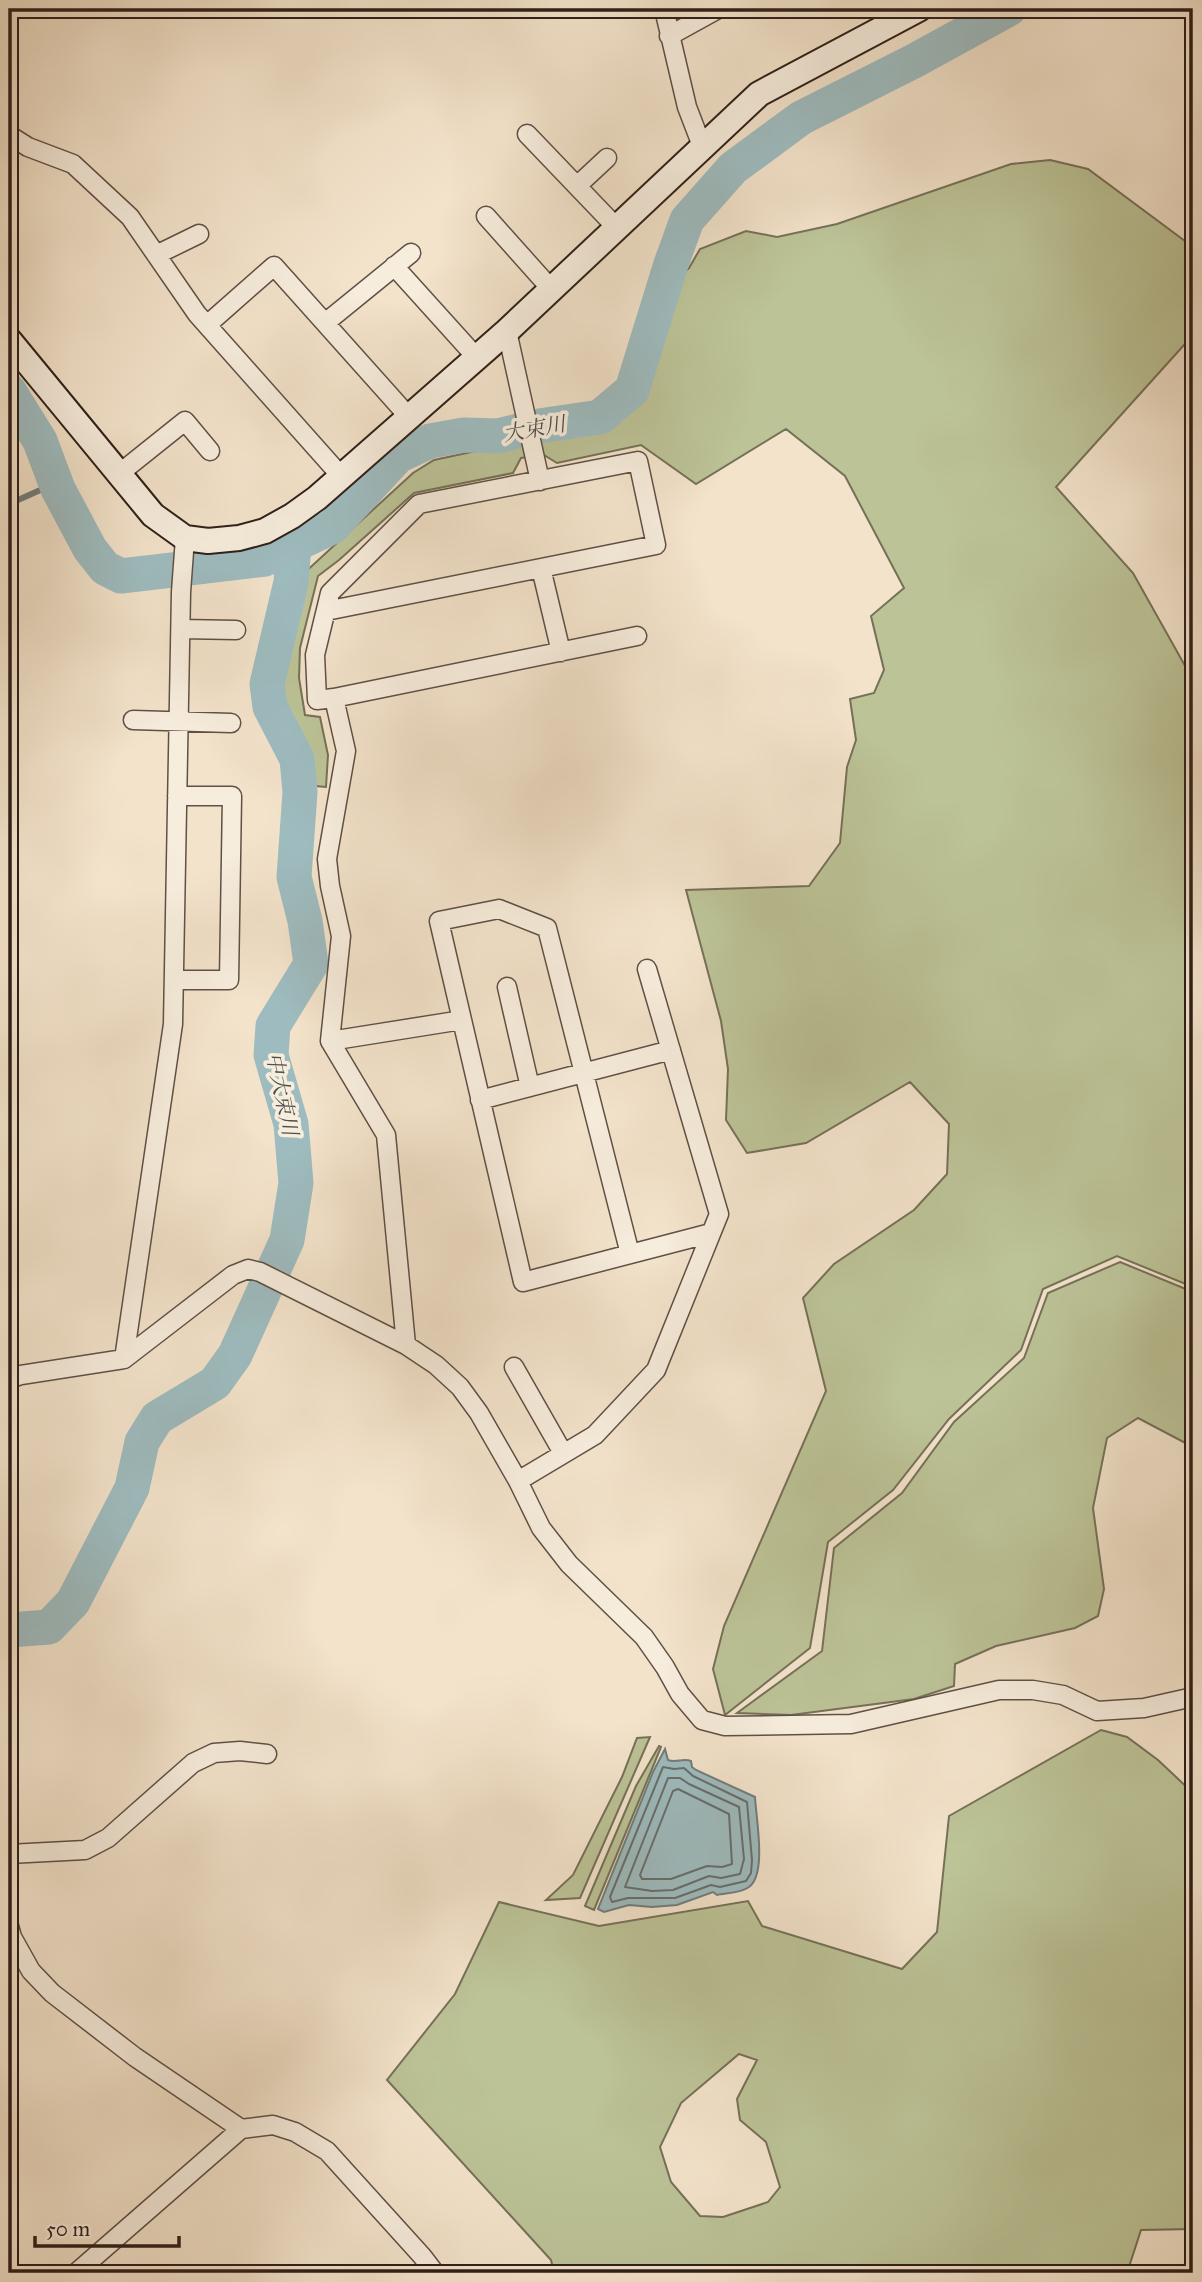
<svg xmlns="http://www.w3.org/2000/svg" width="1202" height="2282" viewBox="0 0 1202 2282" font-family="'IM FELL Great Primer','Noto Serif JP',serif">
  <style>
    .green { fill: #bcc397; stroke: #757158; stroke-width: 2; fill-rule: evenodd }
    .water { fill: #9ebcc0; stroke: #717d7d; stroke-width: 2 }
    .lines { fill: none; stroke-linecap: round; stroke-linejoin: round }
    .shore { stroke: #666e6c; stroke-width: 2 }
    .stream { stroke: #717d7d; stroke-width: 6 }
    .river { stroke: #9ebcc0; stroke-width: 35 }
    .street-casing { stroke: #5f5046; stroke-width: 21 }
    .secondary-casing { stroke: #2e1f19; stroke-width: 28 }
    .street { stroke: #f7eddd; stroke-width: 18 }
    .secondary { stroke: #f7eddd; stroke-width: 24 }
    .labels { text-anchor: middle; dominant-baseline: central; stroke-width: 7; stroke-linejoin: round; paint-order: stroke }
    .water-label { font-size: 21px; font-style: italic; fill: #504e4b; stroke: #f7eddd }
  </style>
  <rect width="100%" height="100%" fill="#f3e3cb"/>
  <filter id="stains"><feTurbulence type="fractalNoise" baseFrequency=".00286" numOctaves="4"/><feColorMatrix values="0 0 0 0 .2 0 0 0 0 .09 0 0 0 0 .02 0 0 0 .5 -.17"/></filter>
  <radialGradient id="worn" r=".72"><stop offset=".6" stop-color="#630" stop-opacity="0"/><stop offset="1" stop-color="#630" stop-opacity=".3"/></radialGradient>
  <path class="green" d="M1050 160 1088 169 1193 247V335L1056 487 1133 573 1193 680V1287L1117 1256 1043 1289 1021 1350 949 1419 893 1490 828 1542 810 1648 725 1715 713 1669 724 1626 826 1391 803 1298 834 1264 914 1210 947 1174 949 1124 910 1082 806 1143 747 1153 726 1120 728 1069 721 1021 686 890 809 886 840 843 847 767 856 740 850 699 874 693 884 670 871 616 904 588 845 476 786 429 696 484 641 445 557 463 544 455 521 458 513 473 414 493 339 560 318 576 300 648 299 678 305 715 320 717 328 755 326 787 315 786 309 760 281 699 280 670 302 575 413 473 434 460 546 436 599 428 636 401 668 286 689 268 700 249 746 231 777 237 837 224 1011 164Z
    M1120 1262 1193 1292V1447L1138 1418 1107 1438 1093 1508 1104 1589 1098 1616 1075 1628 996 1646 955 1664 954 1686 914 1699 791 1715 737 1713 822 1651 834 1548 902 1493 954 1422 1024 1358 1048 1293Z
    M1101 1730 1127 1737 1158 1760 1193 1793V2229L1141 2230 1127 2273H894L864 2265 859 2273H554L551 2260 387 2080 455 1994 499 1902 599 1926 748 1901 762 1926 902 1969 937 1932 949 1816ZM739 2054 757 2060 737 2099 740 2120 766 2142 780 2187 768 2202 723 2217 700 2216 671 2182 660 2147 681 2103Z
    M650 1737 580 1898 546 1900 573 1875 622 1777 637 1738Z
    M659 1746 661 1747 594 1910 585 1906 636 1786Z"/>
  <path class="water" d="M665 1749 668 1760C676 1763 683 1758 691 1761L692 1767 696 1770 755 1797C756 1818 767 1874 749 1887 741 1893 726 1893 717 1895L713 1892 677 1905 652 1907 629 1905 604 1912 598 1909 653 1772Z"/>
  <g class="lines">
    <path class="shore" d="M663 1767 674 1769 684 1768 693 1776 747 1802 752 1860 751 1873 746 1881 720 1887 711 1885 675 1898H628L612 1902 610 1897Z
      M668 1778H680L689 1784 739 1807 744 1859 740 1874 721 1878 709 1876 673 1890 652 1891 625 1887Z
      M678 1789 729 1814 732 1864 722 1867 707 1866 671 1879H642L640 1875 673 1791Z"/>
    <path class="stream" d="M9 504 56 483"/>
    <path class="river" d="M9 391 40 441 58 489 90 549 105 568 121 576 265 559 332 527 398 456 430 441 464 435 498 436 539 426 600 417 632 390 671 264 687 220 733 168 801 118 914 61 1009 9
      M9 1630 49 1627 73 1602 132 1488 142 1442 157 1418 215 1383 235 1355 287 1240 296 1183 291 1124 271 1055 273 1026 311 964 305 921 294 877 300 792 297 759 270 707 267 684 291 582 294 546"/>
    <defs>
      <path id="street" d="M664 9 687 107 702 146
        M669 36 718 9
        M527 134 617 228
        M9 135 28 147 73 164 130 217 197 314 341 476
        M577 186 607 158
        M486 216 552 290
        M156 255 199 234
        M394 266 477 358
        M325 323 411 253
        M207 325 274 266 409 417
        M507 331 540 481
        M120 473 185 421 210 451
        M541 568 561 652
        M326 611 656 545 638 461 419 504 330 593 315 655 317 700 334 698 637 636
        M181 629 236 630
        M334 698 346 751 327 859 330 886 341 936 330 1041 386 1135 406 1345
        M133 720 231 723
        M174 980H229L232 796H177
        M507 987 530 1087
        M330 1041 462 1020
        M480 1100 671 1050
        M630 1254 547 928 499 909 439 921 523 1282 711 1233
        M124 1359 173 1024 181 592 185 538
        M514 1367 563 1453
        M9 1379 21 1375 124 1359 233 1275 248 1269 260 1272 406 1345 436 1365 460 1387 479 1413 518 1481 541 1528 569 1564 644 1637 665 1667 680 1694 702 1720 725 1726 851 1724 999 1690H1033L1063 1695 1097 1711 1144 1708 1193 1697
        M518 1481 595 1435 656 1370 719 1214 647 969
        M9 1854 85 1850 108 1838 193 1763 214 1753 240 1751 267 1754
        M9 1926 12 1937 31 1971 52 1993 135 2057 241 2129
        M76 2273 241 2129 273 2125 295 2132 327 2151 422 2256 435 2273"/>
      <path id="secondary" d="M9 340 153 515 185 538 208 541 239 538 265 531 292 516 317 498 507 331 759 94 919 9"/>
    </defs>
    <use href="#street" class="street-casing"/>
    <use href="#secondary" class="secondary-casing"/>
    <use href="#street" class="street"/>
    <use href="#secondary" class="secondary"/>
  </g>
  <g class="labels">
    <g class="water-label">
      <text transform="translate(534 429) rotate(-10)">大束川</text>
      <text transform="translate(282 1094) rotate(78)">中大束川</text>
    </g>
  </g>
  <rect width="1202" height="2282" fill="none" stroke="#f3e3cb" stroke-width="35"/>
  <rect x="10" y="10" width="1181" height="2261" fill="none" stroke="#2e1f19" stroke-width="3.5"/>
  <rect x="18" y="18" width="1167" height="2247" fill="none" stroke="#2e1f19" stroke-width="2"/>
  <path d="M35 2236v10h144v-10" fill="none" stroke="#2e1f19" stroke-width="3.5"/>
  <text x="46" y="2236" font-size="21" fill="#2e1f19" stroke="#f7eddd" stroke-width="5" paint-order="stroke">50 m</text>
  <rect width="100%" height="100%" filter="url(#stains)"/>
  <rect width="100%" height="100%" fill="url(#worn)"/>
</svg>
